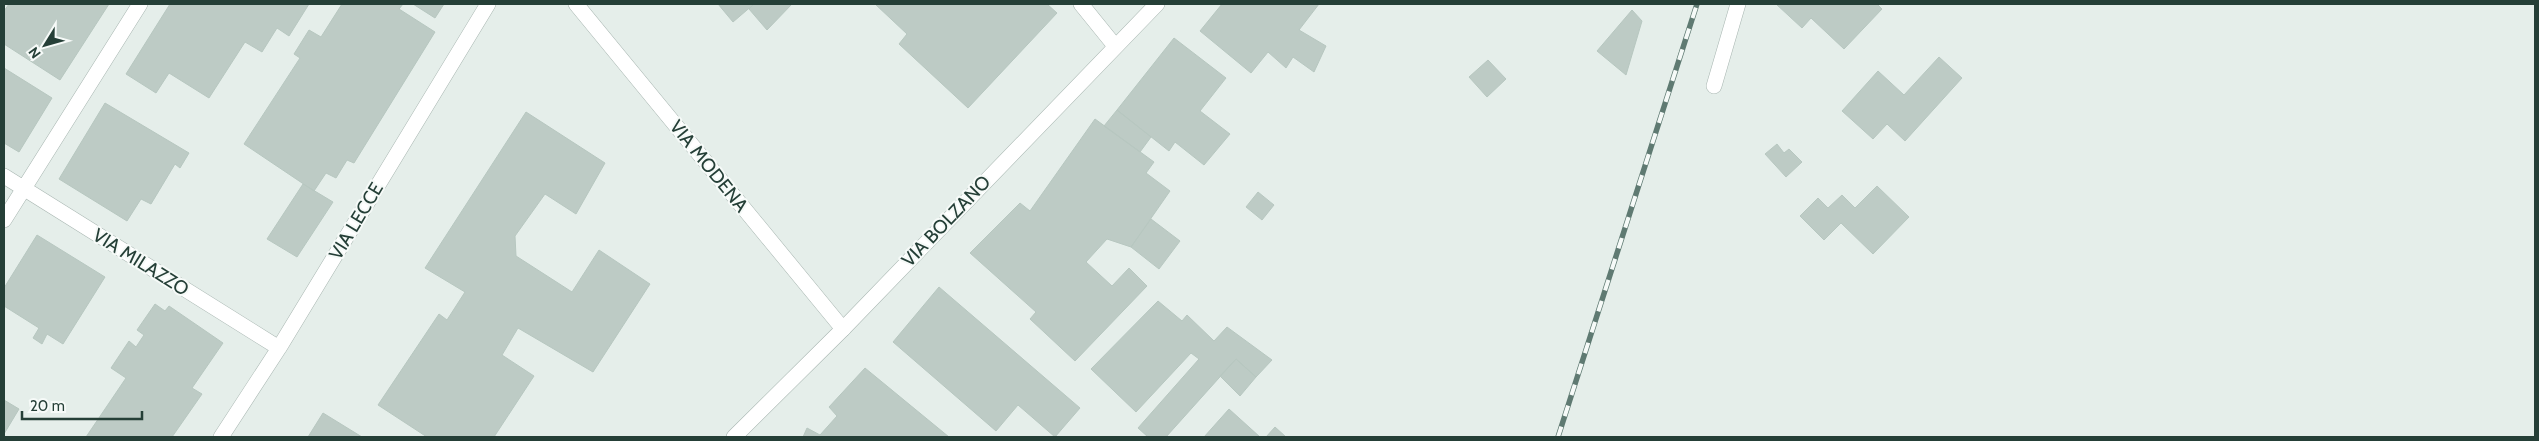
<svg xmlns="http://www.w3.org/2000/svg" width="2539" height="441" viewBox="0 0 2539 441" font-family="Cabin,sans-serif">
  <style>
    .building { fill: #bdcbc5; stroke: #b7c7c0 }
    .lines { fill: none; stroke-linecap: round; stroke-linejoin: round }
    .service-casing { stroke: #a8b6b1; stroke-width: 16 }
    .minor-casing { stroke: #a8b6b1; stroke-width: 16 }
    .tertiary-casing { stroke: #a8b6b1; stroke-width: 16 }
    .service { stroke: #fff; stroke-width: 15 }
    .minor { stroke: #fff; stroke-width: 15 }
    .tertiary { stroke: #fff; stroke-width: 15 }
    .rail-casing { stroke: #5f7a72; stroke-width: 5.5 }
    .rail { stroke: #f6faf8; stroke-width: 4; stroke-dasharray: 11; stroke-linecap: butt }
    .labels { text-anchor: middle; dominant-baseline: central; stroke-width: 4; stroke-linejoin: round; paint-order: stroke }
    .street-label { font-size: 19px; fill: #253f37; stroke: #f6faf8 }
  </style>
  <rect width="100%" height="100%" fill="#e5eeea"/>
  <path class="building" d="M9 4H109L60 80 4 44V11Z
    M170 4H309L289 36 277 28 262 52 245 42 209 98 169 73 156 93 126 74Z
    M342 4H403L399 9 435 32 354 163 347 160 336 178 326 173 314 191 244 144 300 58 294 54 309 30 321 37Z
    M413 4H444L435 18Z
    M718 4H754L733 22Z
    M754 4H792L767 30 749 9Z
    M875 4H1047L1057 13 968 108 899 44 907 34Z
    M1222 4H1319L1299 30 1326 46 1314 72 1293 57 1286 68 1268 52 1251 73 1200 31Z
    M1776 4H1877L1882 9 1844 49 1811 18 1802 28Z
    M1632 10 1642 21 1626 75 1597 51Z
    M1174 38 1226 78 1200 111 1230 134 1204 165 1175 142 1169 151 1117 110Z
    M1939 57 1962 78 1905 141 1887 124 1873 139 1842 111 1878 71 1904 95Z
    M1488 60 1506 79 1487 97 1469 77Z
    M4 68 52 98 19 152 4 143Z
    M105 103 189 153 180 168 175 164 151 204 141 199 127 221 59 179Z
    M1117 110 1151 137 1140 152 1104 126Z
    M526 112 605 163 576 214 545 194 515 236 516 256 572 292 599 250 650 284 593 372 518 328 502 355 534 376 494 437H427L378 405 439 314 447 320 465 292 425 268Z
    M1095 119 1154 162 1146 173 1170 191 1131 247 1107 239 1086 262 1112 286 1129 268 1147 286 1075 361 1030 319 1036 312 970 253 1020 203 1030 211Z
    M1777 144 1784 153 1789 149 1802 162 1786 177 1765 154Z
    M303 184 333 202 297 257 267 239Z
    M1877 186 1909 217 1873 254 1841 223 1824 240 1800 216 1818 198 1828 208 1842 195 1855 208Z
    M1258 192 1274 205 1262 220 1246 207Z
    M1151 219 1180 241 1159 269 1131 247Z
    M37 235 105 277 63 344 47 334 42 344 33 338 39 328 4 306V288Z
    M939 287 1080 408 1055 437 1018 405 996 431 893 342Z
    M1158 301 1182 321 1187 315 1214 341 1227 327 1272 360 1256 377 1236 359 1166 437H1148L1138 428 1199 359 1191 353 1136 412 1091 369Z
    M155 304 165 311 169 306 223 343 192 388 202 394 172 437H86L126 378 111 368 129 341 136 347 144 335 137 330Z
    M1236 359 1256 377 1240 396 1220 376Z
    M865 368 949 437H803L807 428 820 435 837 416 829 407Z
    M4 400 19 409 4 434Z
    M1229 409 1260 437H1204Z
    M323 413 362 437H308Z
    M1275 427 1286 437H1266Z"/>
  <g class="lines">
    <defs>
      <path id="service" d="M1714 86 1738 4"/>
      <path id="minor" d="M576 4 843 329
        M1081 4 1115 46
        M4 176 279 348
        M4 220 140 4
        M221 437 279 348 488 4"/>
      <path id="tertiary" d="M734 437 843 329 1157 4"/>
    </defs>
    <use href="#service" class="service-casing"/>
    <use href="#minor" class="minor-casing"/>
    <use href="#tertiary" class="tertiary-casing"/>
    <use href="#service" class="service"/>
    <use href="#minor" class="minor"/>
    <use href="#tertiary" class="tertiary"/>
    <defs>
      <path id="rail" d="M1558 437 1697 4"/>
    </defs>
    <use href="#rail" class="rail-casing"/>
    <use href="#rail" class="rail"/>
  </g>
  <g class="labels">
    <g class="street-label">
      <text transform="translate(709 166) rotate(51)">VIA MODENA</text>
      <text transform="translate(356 221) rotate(-59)">VIA LECCE</text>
      <text transform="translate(946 221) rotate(-46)">VIA BOLZANO</text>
      <text transform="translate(141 262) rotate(32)">VIA MILAZZO</text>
    </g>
  </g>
  <rect width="2539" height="441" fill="none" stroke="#253f37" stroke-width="10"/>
  <g transform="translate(45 45) rotate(233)" stroke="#f6faf8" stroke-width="4" paint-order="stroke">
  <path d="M0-4L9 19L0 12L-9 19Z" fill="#253f37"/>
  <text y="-8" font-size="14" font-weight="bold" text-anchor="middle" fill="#253f37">N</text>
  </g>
  <path d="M22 411v8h120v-8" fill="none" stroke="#253f37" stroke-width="2.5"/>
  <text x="30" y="411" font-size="15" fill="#253f37" stroke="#f6faf8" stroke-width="4" paint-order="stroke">20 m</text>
</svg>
